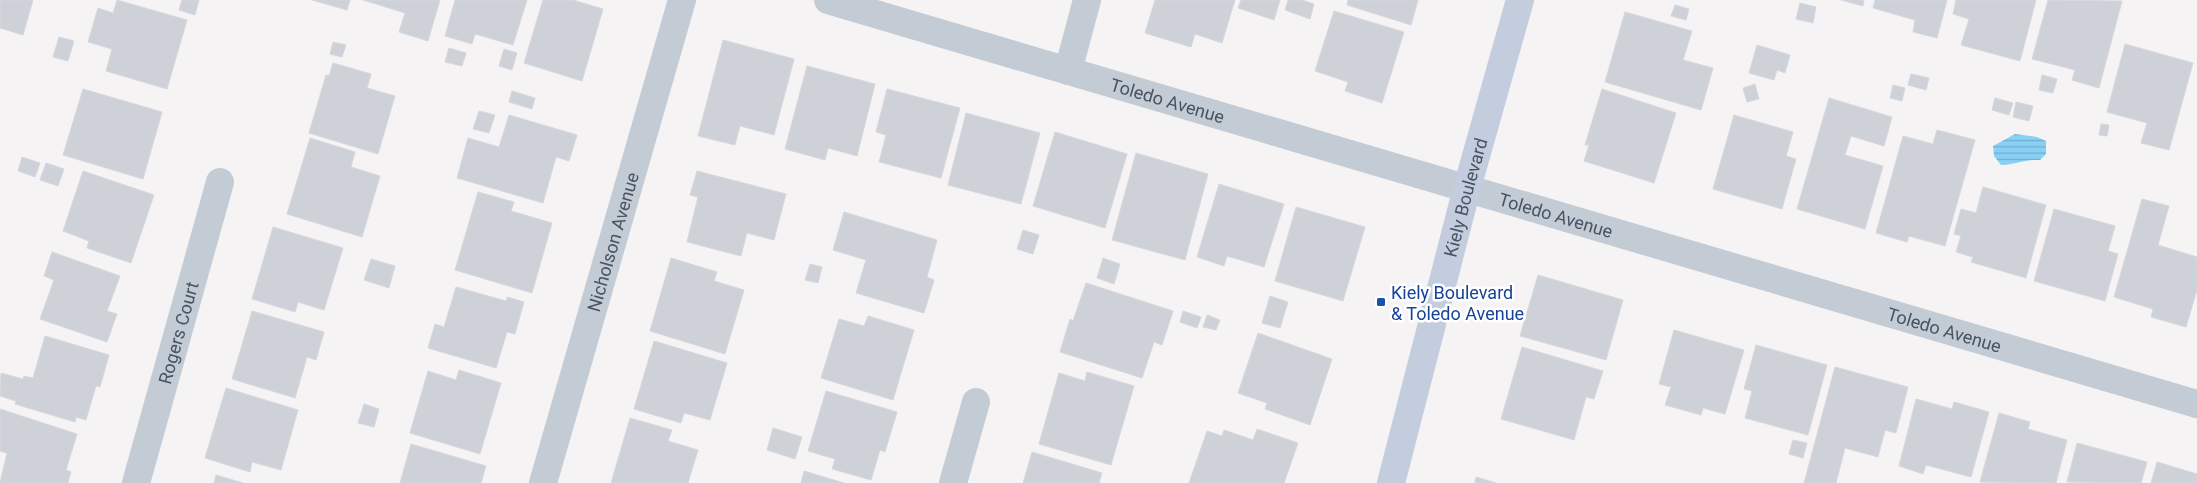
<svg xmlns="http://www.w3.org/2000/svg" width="2197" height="483" viewBox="0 0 2197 483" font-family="Roboto,sans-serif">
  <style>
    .water { fill: url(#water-rules) }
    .building { fill: #ced1d8; stroke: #d6d8de }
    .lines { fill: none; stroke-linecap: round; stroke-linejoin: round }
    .street { stroke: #c3cbd5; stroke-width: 28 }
    .secondary { stroke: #c4cddd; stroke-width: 28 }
    .transit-dot { fill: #1a4fb4; stroke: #fff; stroke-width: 2 }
    .labels { text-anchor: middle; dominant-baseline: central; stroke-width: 5; stroke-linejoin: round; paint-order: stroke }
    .street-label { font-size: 18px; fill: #485363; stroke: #fff }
    .transit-label { font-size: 18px; fill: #164399; stroke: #fff; text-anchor: start }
  </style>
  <defs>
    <pattern id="water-rules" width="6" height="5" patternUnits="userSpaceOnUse" patternTransform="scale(1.25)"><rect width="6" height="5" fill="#88d1f6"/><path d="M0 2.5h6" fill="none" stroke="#71accb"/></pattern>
  </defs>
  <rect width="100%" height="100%" fill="#f5f3f3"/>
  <path class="water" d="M2015 134 2037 137 2046 141V154L2040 160C2024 159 2015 165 2001 165L1994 156 1993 146Z"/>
  <path class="building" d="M0 0H33L23 35 0 28Z
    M117 0 187 20 167 89 106 71 112 49 88 42 98 8 113 13Z
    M182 0H199L195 15 179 10Z
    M312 0H350L347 10Z
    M363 0H440L428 41 399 32 405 13Z
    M455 0H527L513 45 475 34 472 44 445 36Z
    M543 0H573L603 9 582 81 524 63Z
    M1155 0H1235L1222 43 1195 34 1191 47 1145 33Z
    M1241 0H1280L1274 20 1238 8Z
    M1288 0H1302L1314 4 1310 19 1285 10Z
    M1348 0H1418L1411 25 1347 5Z
    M1841 0H1864L1863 6Z
    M1875 0H1947L1937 38 1913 32 1915 20 1873 8Z
    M1956 0H2036L2020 61 1961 45 1969 19 1953 14Z
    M2048 0 2122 1 2099 88 2072 80 2075 70 2032 59Z
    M1800 3 1816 7 1813 23 1796 19Z
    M1675 5 1689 9 1686 20 1671 16Z
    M1334 11 1404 32 1382 103 1345 91 1348 82 1315 71Z
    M1625 12 1692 31 1683 60 1713 68 1701 110 1605 82Z
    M59 37 74 41 68 61 53 57Z
    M723 40 794 59 774 135 740 126 735 145 698 136Z
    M333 42 346 45 342 57 330 54Z
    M2125 44 2193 63 2169 150 2141 143 2147 123 2107 112Z
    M1757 45 1790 55 1785 73 1777 70 1774 80 1749 73Z
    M449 48 466 53 462 66 445 62Z
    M504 49 517 53 512 70 499 66Z
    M333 63 371 74 367 88 395 96 378 154 309 133 326 75 329 76Z
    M807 66 875 84 857 156 828 148 825 160 785 149Z
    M1911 74 1929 78 1926 90 1908 85Z
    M2042 75 2057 79 2053 93 2039 90Z
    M1755 84 1759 99 1747 102 1743 88Z
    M1893 85 1905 88 1902 101 1890 98Z
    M83 89 162 112 143 179 63 155Z
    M887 89 960 108 941 178 879 162 886 135 876 132Z
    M1602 89 1676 113 1654 183 1584 161 1589 145H1585Z
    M512 91 535 98 532 109 509 102Z
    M1829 98 1892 117 1884 146 1851 136 1845 155 1883 166 1865 229 1797 209Z
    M1995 98 2013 103 2009 115 1992 110Z
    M2016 102 2033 106 2029 121 2013 117Z
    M479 111 495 115 489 133 473 129Z
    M966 113 1040 133 1021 204 948 185Z
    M509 115 577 135 569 161 556 157 543 203 457 178 468 138 499 147Z
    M1734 115 1793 132 1786 156 1796 159 1782 209 1713 189Z
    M2101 124 2109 125 2107 136 2099 135Z
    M1937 130 1975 140 1945 246 1909 236 1907 242 1876 233 1903 136 1933 144Z
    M1055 132 1127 154 1105 228 1033 206Z
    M310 138 355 152 351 167 380 176 362 237 287 214Z
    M1136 153 1208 174 1185 260 1112 240Z
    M22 157 40 163 35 177 18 171Z
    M46 163 64 169 58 186 40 180Z
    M83 171 154 195 131 263 87 248 89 241 63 231Z
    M697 171 786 194 774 240 747 233 741 256 687 242 698 197 690 195Z
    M1219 184 1284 204 1264 267 1227 256 1224 266 1197 257Z
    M1983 187 2046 205 2026 278 1971 262 1973 257 1956 252 1961 236 1954 234 1961 209 1976 213Z
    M478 192 514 202 511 211 552 223 532 293 455 270Z
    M2142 199 2169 206 2158 245 2197 257V290L2186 327 2151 317 2153 309 2114 297Z
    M1296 207 1365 227 1343 301 1275 281Z
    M2054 209 2115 226 2108 251 2118 254 2105 301 2034 281Z
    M844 212 937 240 927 277 934 280 924 313 856 293 866 260 833 250Z
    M273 227 343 248 324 310 298 302 295 312 252 299Z
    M1023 230 1039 235 1033 254 1017 249Z
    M52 252 120 276 107 311 117 314 107 342 40 319 54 280 44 276Z
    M671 258 717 272 714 281 744 290 725 354 650 331Z
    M1103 258 1120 264 1114 284 1097 278Z
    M371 259 395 266 389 288 364 280Z
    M810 264 822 267 818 283 805 280Z
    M1538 275 1623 300 1606 360 1520 336Z
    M1086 283 1173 311 1162 345 1154 342 1142 378 1060 352 1070 319 1073 321Z
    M456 287 506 301 507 297 524 302 515 334 507 332 496 368 428 348 435 324 444 327Z
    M1270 296 1288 302 1280 328 1262 323Z
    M252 311 324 332 316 360 307 357 295 398 232 379Z
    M1183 311 1201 317 1197 328 1180 322Z
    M1207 315 1220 320 1216 330 1203 327Z
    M868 316 914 330 893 400 821 378 839 319 864 326Z
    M1674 330 1744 350 1725 414 1703 408 1701 415 1665 405 1671 387 1659 384Z
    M1258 333 1332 359 1310 425 1265 409 1267 403 1238 393Z
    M45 336 109 355 100 387 96 386 86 420 76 417 75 422 15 404 16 401 0 396 1 373 23 379 24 376 33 378Z
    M654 341 727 363 710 420 684 413 681 423 634 409Z
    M1756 345 1827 365 1808 435 1745 418 1752 391 1744 389Z
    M1522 347 1603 371 1594 399 1586 397 1574 440 1501 419Z
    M1835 367 1908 387 1896 433 1885 430 1878 457 1845 448 1836 483H1804Z
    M459 370 501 383 480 454 410 433 428 371 456 380Z
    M1087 372 1134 386 1111 465 1039 444 1059 373 1085 381Z
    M226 388 298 410 281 470 252 462 250 472 205 458Z
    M826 391 897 412 885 452 880 450 871 480 832 469 835 459 808 451Z
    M1916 399 1952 409 1954 402 1989 412 1971 477 1926 465 1923 474 1899 466Z
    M364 404 379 409 374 427 358 423Z
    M0 409 77 434 66 470 71 472 68 483H0L7 453 0 451Z
    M1999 413 2030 422 2028 429 2067 440 2056 483 1980 482Z
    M630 418 672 430 668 441 698 450 688 483H611Z
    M773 428 802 437 795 459 767 450Z
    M1257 429 1298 443 1284 483H1189L1207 431 1222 436 1224 430 1253 440Z
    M1793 440 1807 443 1803 458 1789 454Z
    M2077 443 2147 462 2141 483 2067 482Z
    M411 444 486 466 481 483H400Z
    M1032 452 1102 473 1099 483H1023Z
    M2157 462 2197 474V483H2151Z
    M804 471 844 483H801Z
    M216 475 243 483H214Z
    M1476 477 1496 483H1475Z"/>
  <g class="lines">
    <g class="street">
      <path id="s1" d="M828 0 2197 404"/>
      <path d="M1068 71 1087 0"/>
      <path id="s2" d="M136 483 220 182"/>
      <path id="s3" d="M543 483 682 0"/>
      <path d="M953 483 976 402"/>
    </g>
    <path class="secondary" id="s4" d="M1391 483 1467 188 1520 0"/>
  </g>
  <rect class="transit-dot" x="1376" y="297" width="10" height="10" rx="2.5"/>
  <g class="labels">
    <g class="street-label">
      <text stroke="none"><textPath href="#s1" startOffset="354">Toledo Avenue</textPath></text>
      <text stroke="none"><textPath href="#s4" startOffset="295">Kiely Boulevard</textPath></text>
      <text stroke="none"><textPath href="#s1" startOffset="759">Toledo Avenue</textPath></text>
      <text stroke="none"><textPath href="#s3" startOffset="251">Nicholson Avenue</textPath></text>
      <text stroke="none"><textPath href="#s1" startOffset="1164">Toledo Avenue</textPath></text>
      <text stroke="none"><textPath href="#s2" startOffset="156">Rogers Court</textPath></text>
    </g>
    <g class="transit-label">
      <text x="1391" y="292">Kiely Boulevard<tspan x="1391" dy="21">&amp; Toledo Avenue</tspan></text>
    </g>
  </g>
</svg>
